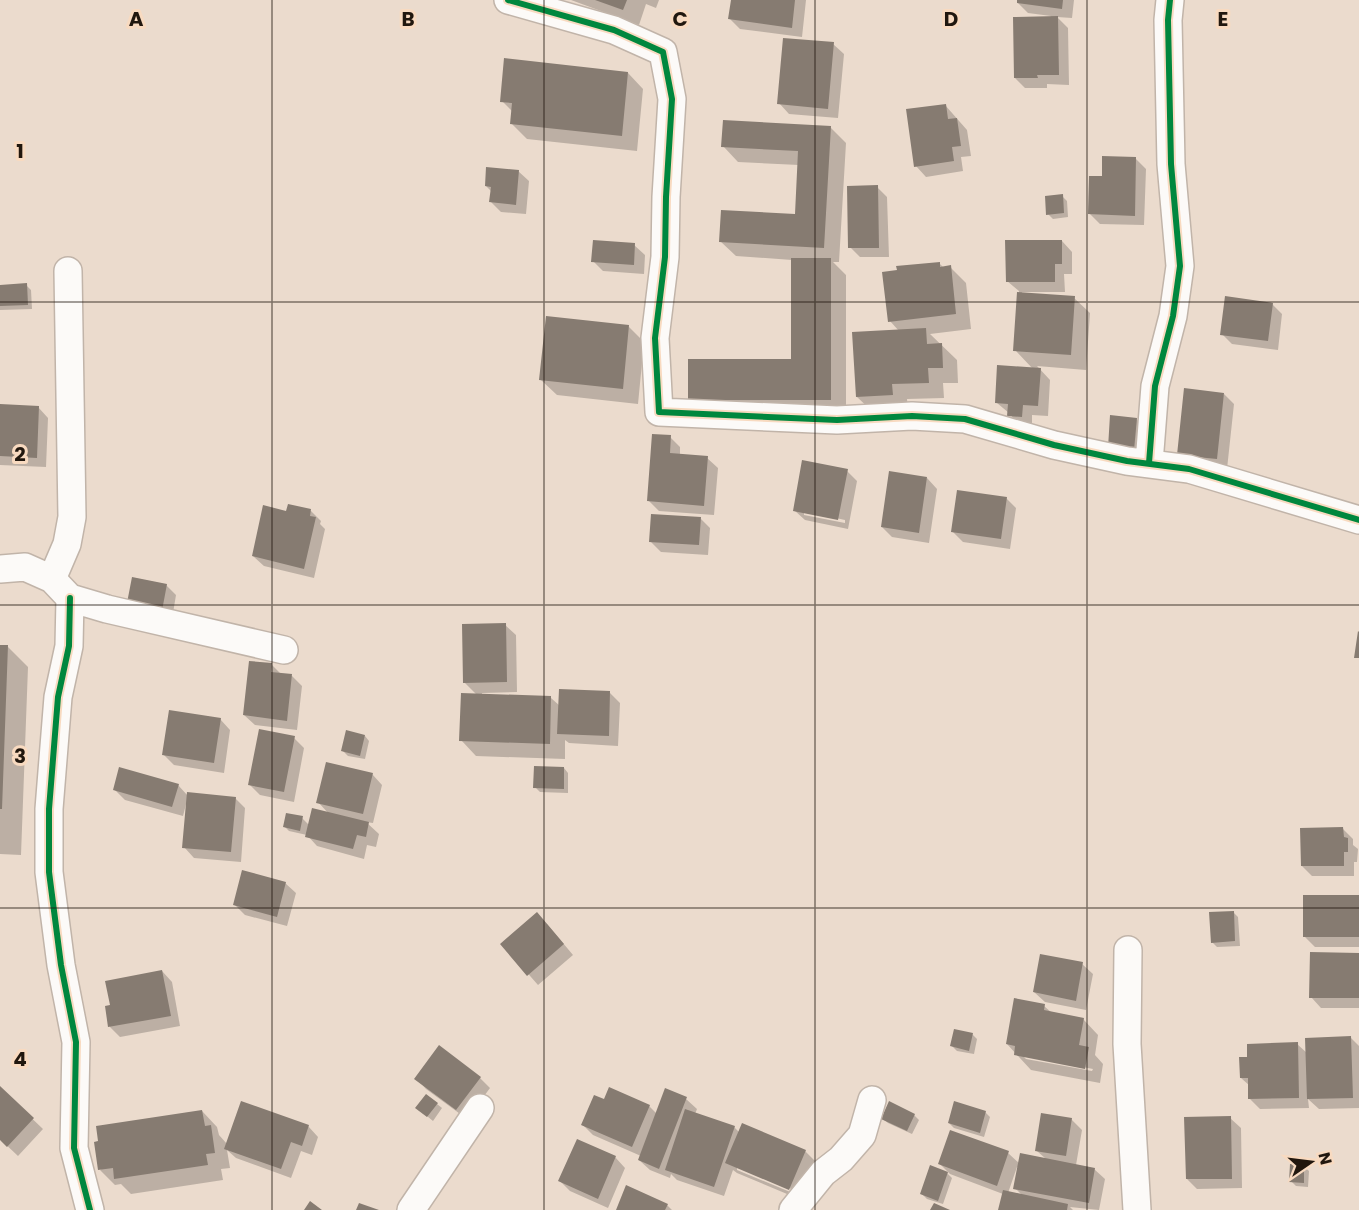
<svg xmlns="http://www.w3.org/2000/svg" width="1359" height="1210" viewBox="0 0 1359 1210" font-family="Poppins,sans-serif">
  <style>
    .shadow { fill: #0003; fill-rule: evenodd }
    .building { fill: #867b71 }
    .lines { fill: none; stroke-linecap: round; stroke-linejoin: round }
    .street-casing { stroke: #c1b4a9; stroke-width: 30 }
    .street { stroke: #fcfaf8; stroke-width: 27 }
    .cycleway-casing { stroke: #f8dac0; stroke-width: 10 }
    .cycleway { stroke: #00873e; stroke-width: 6 }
    .grid { fill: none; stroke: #21170e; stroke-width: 1.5; stroke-opacity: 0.55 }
    .grid-label { font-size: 20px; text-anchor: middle; font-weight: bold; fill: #21170e; stroke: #f8dac0; stroke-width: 6; stroke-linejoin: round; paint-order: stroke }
  </style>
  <rect width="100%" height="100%" fill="#ebdbcd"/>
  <path class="shadow" d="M571 0H659L656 8 646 4 639 25Z
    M732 0H806L802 37 740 29 730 19Z
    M1019 0H1074L1072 18 1057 17 1068 28 1069 85 1047 84V88H1025L1015 78 1051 16 1028 13 1018 3Z
    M833 44 844 54 838 118 789 114 779 103Z
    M628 73 643 89 637 151 527 139 512 124 513 112 502 101Z
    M945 105 967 130 971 156 961 157 963 171 926 177 916 166Z
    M830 127 846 143 839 262H833L846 275V414H705L690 399 793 361 792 260 736 256 720 241 796 215 799 165 738 162 723 146Z
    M1136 159 1146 169 1144 225 1100 224 1089 213 1103 178Z
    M518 171 529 181 526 214 501 212 491 202 492 192 486 186Z
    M877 187 887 197 889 257H860L850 247Z
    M1062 196 1067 201 1068 217 1053 219 1048 214Z
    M1062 241 1072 252V274H1064L1065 292H1022V294L1074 298 1090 313 1086 370 1037 366 1050 380 1048 416 1032 415V426L1019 425 1009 413 997 403 1033 369 1015 350 1019 291 1007 281Z
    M634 245 645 255 644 274 603 271 593 261Z
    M939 263 944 268 950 267 966 283 971 329 930 334 957 360 958 383H943L944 398 907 399 908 410 873 412 857 397 899 331 890 321Z
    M26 285 31 290 32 309 0 310V286Z
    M1272 304 1282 314 1278 350 1232 344 1222 334Z
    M628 326 644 342 638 404 557 395 541 380Z
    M1224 394 1234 404 1227 469 1189 464Z
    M0 406 38 407 48 418 46 467 0 465Z
    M1136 419 1147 429 1144 460 1109 447Z
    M670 437 680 447V455L707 458 718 468 714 515 659 511 648 500Z
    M847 471 857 481 848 529 805 520 794 510ZM804 511 845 520V523L804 515Z
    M927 478 937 489 929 543 892 537 882 527Z
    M1006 498 1016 508 1010 549 963 542 953 532Z
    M311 511 321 521 320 524 325 529 314 578 264 566 253 556 288 512Z
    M700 518 710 528 708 555 661 552 651 542Z
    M133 578 166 585 176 595 171 625Z
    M505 625 516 635 517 692 482 693V695L551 698 560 706 610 693 620 703 618 746 569 743 565 740V759L476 756 461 740 477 695 464 682Z
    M0 646 8 647 28 667 21 855 0 854Z
    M272 665 281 674 292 676 302 686 297 730 255 725 244 715Z
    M220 719 230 730 224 773 174 765 164 755Z
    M365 736 369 741 365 759 348 756 343 751Z
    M294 738 304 748 294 802 260 795 250 785Z
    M564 768 568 773V793L540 792 535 787Z
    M372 774 382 785 373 823 366 822 379 834 376 847 367 845 364 859 317 846 307 835 289 831 285 827 302 818 309 825 329 814 318 802Z
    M178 785 188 796 235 798 245 808 241 862 194 858 184 847 188 804H186L183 816 125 800 115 790Z
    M1343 829 1353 839V845L1358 849 1357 862H1354V876H1312L1302 866Z
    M285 883 296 893 287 926 245 915 234 904Z
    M1359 896V947H1315L1305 937Z
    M1233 912 1238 917 1240 946 1217 947 1212 942Z
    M547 924 573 955 538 985 502 944Z
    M1359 954V1008H1321L1311 997Z
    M1082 964 1093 974 1086 1010 1045 1002 1034 992Z
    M162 971 172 982 180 1026 120 1037 110 1027 106 1008Z
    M1044 1006 1052 1013 1083 1019 1098 1035 1095 1055 1103 1064 1100 1083 1031 1070 1007 1044ZM1022 1055 1093 1069 1092 1071 1026 1059Z
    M972 1034 977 1039 974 1054 957 1051 952 1046Z
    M1351 1038 1359 1046V1108L1319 1109 1308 1099 1309 1108 1260 1109 1250 1099V1086L1241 1078 1297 1044 1307 1053Z
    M416 1078H480L490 1088 467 1119 426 1089Z
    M0 1088 43 1129 18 1156 0 1139Z
    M686 1099 697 1109 695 1114 734 1127 739 1132 805 1151 815 1161 799 1199 737 1173 733 1170 724 1196 677 1180 671 1174 670 1178 650 1170 639 1160 641 1156 593 1135 583 1125 605 1101 649 1106 657 1114ZM737 1166 796 1191 795 1194 737 1170Z
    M437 1104 442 1108 433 1121 422 1112Z
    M202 1111 217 1127 219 1135 227 1144 308 1126 318 1137 312 1155 301 1151 291 1178 236 1158 227 1150 230 1168 221 1169 223 1180 131 1194 121 1184 115 1185 100 1170Z
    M985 1112 990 1117 984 1137 954 1128 949 1123Z
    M914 1115 919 1120 912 1134 888 1123 883 1119Z
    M1230 1118 1241 1128 1242 1188 1197 1189 1187 1179Z
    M1071 1119 1082 1130 1076 1165 1094 1169 1105 1179 1099 1210 1070 1207 1073 1210H1000L1003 1194 950 1174 940 1164 951 1132 1008 1153 1020 1164 1046 1159 1037 1151ZM1017 1167H1019L1015 1188 1023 1196 1008 1193Z
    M615 1157 625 1168 608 1208 570 1191 560 1181Z
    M1304 1167 1309 1171 1308 1187 1296 1186 1291 1181Z
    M947 1173 952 1178 943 1204 927 1199 922 1194Z
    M667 1205 672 1210H618Z"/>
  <path class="building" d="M595 0H627L623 10Z
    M731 0H795L792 28 728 19Z
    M1017 0H1063L1062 9 1017 3Z
    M1058 16 1059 75H1037L1038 78H1014L1013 17Z
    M783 38 834 42 828 109 777 104Z
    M504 58 628 72 622 136 510 124 512 103 500 102Z
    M946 104 948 119 957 118 961 146 952 147 954 161 914 167 906 109Z
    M723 120 831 126 824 248 719 242 721 210 795 214 798 151 721 147Z
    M1102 156 1136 157 1135 216 1088 214 1089 176H1102Z
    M486 167 519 170 516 205 489 202 491 187 485 186Z
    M878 185 879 248H848L847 186Z
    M1063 194 1064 213 1046 215 1045 196Z
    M593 240 635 243 634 265 591 262Z
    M1005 240H1062V264H1055V282H1006Z
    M791 258H831V400H688V359H791Z
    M940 262V267L951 265 956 314 888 322 882 272 897 270 896 266Z
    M27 283 28 305 0 306V285Z
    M1017 292 1075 296 1071 355 1013 351Z
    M1225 296 1273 303 1268 341 1220 335Z
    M546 316 629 325 623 389 539 380Z
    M926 328 927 344 942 343 943 368H928L929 383 892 384 893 395 856 397 852 332Z
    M997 365 1041 368 1038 406 1023 405 1022 417 1007 416 1008 404 995 403Z
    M1184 388 1224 393 1217 459 1177 455Z
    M0 404 39 406 37 458 0 456Z
    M1110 415 1137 418 1134 450 1108 448Z
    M652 434 671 435 670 453 708 456 704 506 647 501Z
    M802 460 848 469 838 520 793 511Z
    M889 471 927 477 919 533 881 527Z
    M957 490 1007 497 1001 539 951 532Z
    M288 504 311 509 310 516 316 517 304 569 252 556 263 505 286 511Z
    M651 514 701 517 699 545 649 542Z
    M132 577 167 584 161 616 126 608Z
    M506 623 507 682 463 683 462 624Z
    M1358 631 1359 632V658H1354Z
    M0 645H8L2 809H0Z
    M249 661 272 663 271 672 292 674 287 721 243 715Z
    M559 689 610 691 609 736 557 734Z
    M461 693 551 696 550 744 459 741Z
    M169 710 221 718 214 763 162 755Z
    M259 729 295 736 284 792 248 785Z
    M346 730 365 735 360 756 341 751Z
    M326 762 373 773 363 814 316 803Z
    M534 766 564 767V789L533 788Z
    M119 767 179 784 172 807 113 790Z
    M187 792 236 797 231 852 182 848Z
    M312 808 369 822 366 837 357 835 353 849 305 837Z
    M286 813 303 816 300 831 283 827Z
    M1343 827 1344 837 1348 838V852H1344V866H1301L1300 828Z
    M242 870 286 882 277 917 233 905Z
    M1303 895H1359V937H1303Z
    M1234 911 1235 941 1211 943 1209 912Z
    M537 912 564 944 527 976 500 944Z
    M1310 952 1359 953V998H1309Z
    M1040 954 1083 962 1076 1001 1033 992Z
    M162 970 171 1016 108 1027 105 1006 110 1005 105 981Z
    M1014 998 1045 1004 1044 1010 1084 1018 1079 1045 1089 1047 1085 1069 1014 1055 1015 1046 1006 1044Z
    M954 1029 973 1033 969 1051 950 1046Z
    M1351 1036 1353 1098 1307 1099 1305 1038Z
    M1298 1042 1299 1098 1248 1099V1078H1240L1239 1057H1247V1044Z
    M439 1045 481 1077 456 1110 414 1079Z
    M0 1086 34 1118 7 1147 0 1140Z
    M609 1087 650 1105 632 1147 581 1125 594 1095 604 1099Z
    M665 1088 687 1097 659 1169 638 1160Z
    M426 1094 438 1103 427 1117 415 1108Z
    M241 1101 309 1125 302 1146 291 1142 281 1169 224 1149Z
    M889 1101 915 1114 907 1131 881 1119Z
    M954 1101 986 1111 980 1133 948 1123Z
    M685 1109 735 1126 714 1187 665 1170Z
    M202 1110 205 1126 211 1125 215 1153 206 1154 208 1165 114 1179 113 1168 98 1170 94 1142 98 1141 96 1126Z
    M1041 1113 1072 1118 1066 1156 1035 1151Z
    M1231 1116 1232 1179H1186L1184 1117Z
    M742 1123 806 1150 789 1190 725 1163Z
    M950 1130 1009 1151 997 1186 938 1164Z
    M577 1139 616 1156 598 1199 558 1181Z
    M1020 1153 1095 1168 1089 1203 1013 1189Z
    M1290 1164 1304 1165V1183L1289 1182Z
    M930 1165 948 1172 938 1201 920 1194Z
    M626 1185 668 1204 665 1210H616Z
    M1003 1190 1068 1204 1067 1210H998Z
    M310 1201 322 1210H304Z
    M359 1203 379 1210H356Z
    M934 1203 950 1210H930Z"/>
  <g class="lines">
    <defs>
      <path id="street" d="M508 0 614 30 663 52 672 99 666 197 665 257 655 338 659 412 837 420 912 416 965 419 1054 445 1127 461 1189 469 1359 520
        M1149 463 1155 386 1173 316 1180 266 1171 164 1168 20 1170 0
        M0 569 25 567 52 579 70 598 107 609 284 650
        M52 579 67 544 72 517 68 271
        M70 598 69 646 58 697 49 809V872L61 965 76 1042 74 1148 90 1210
        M1128 950 1127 1044 1137 1210
        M411 1210 480 1108
        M793 1210 823 1173 841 1159 862 1135 872 1100"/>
    </defs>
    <use href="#street" class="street-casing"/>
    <use href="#street" class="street"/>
    <defs>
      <path id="cycleway" d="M508 0 614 30 663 52 672 99 666 197 665 257 655 338 659 412 837 420 912 416 965 419 1054 445 1127 461 1189 469 1359 520
        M1149 463 1155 386 1173 316 1180 266 1171 164 1168 20 1170 0
        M70 598 69 646 58 697 49 809V872L61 965 76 1042 74 1148 90 1210"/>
    </defs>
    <use href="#cycleway" class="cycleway-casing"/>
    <use href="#cycleway" class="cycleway"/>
  </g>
  <path class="grid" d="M272 0V1210M544 0V1210M815 0V1210M1087 0V1210M0 302H1359M0 605H1359M0 908H1359"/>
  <g class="grid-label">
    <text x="136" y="26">A</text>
    <text x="408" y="26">B</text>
    <text x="680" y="26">C</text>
    <text x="951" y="26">D</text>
    <text x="1223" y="26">E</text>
    <text x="20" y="158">1</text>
    <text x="20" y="461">2</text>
    <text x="20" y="763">3</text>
    <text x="20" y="1066">4</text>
  </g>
  <g transform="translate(1311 1162) rotate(76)" stroke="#f8dac0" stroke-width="4.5" paint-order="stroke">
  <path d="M0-4.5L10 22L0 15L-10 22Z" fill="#21170e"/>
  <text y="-9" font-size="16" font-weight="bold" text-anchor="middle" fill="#21170e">N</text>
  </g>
</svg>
